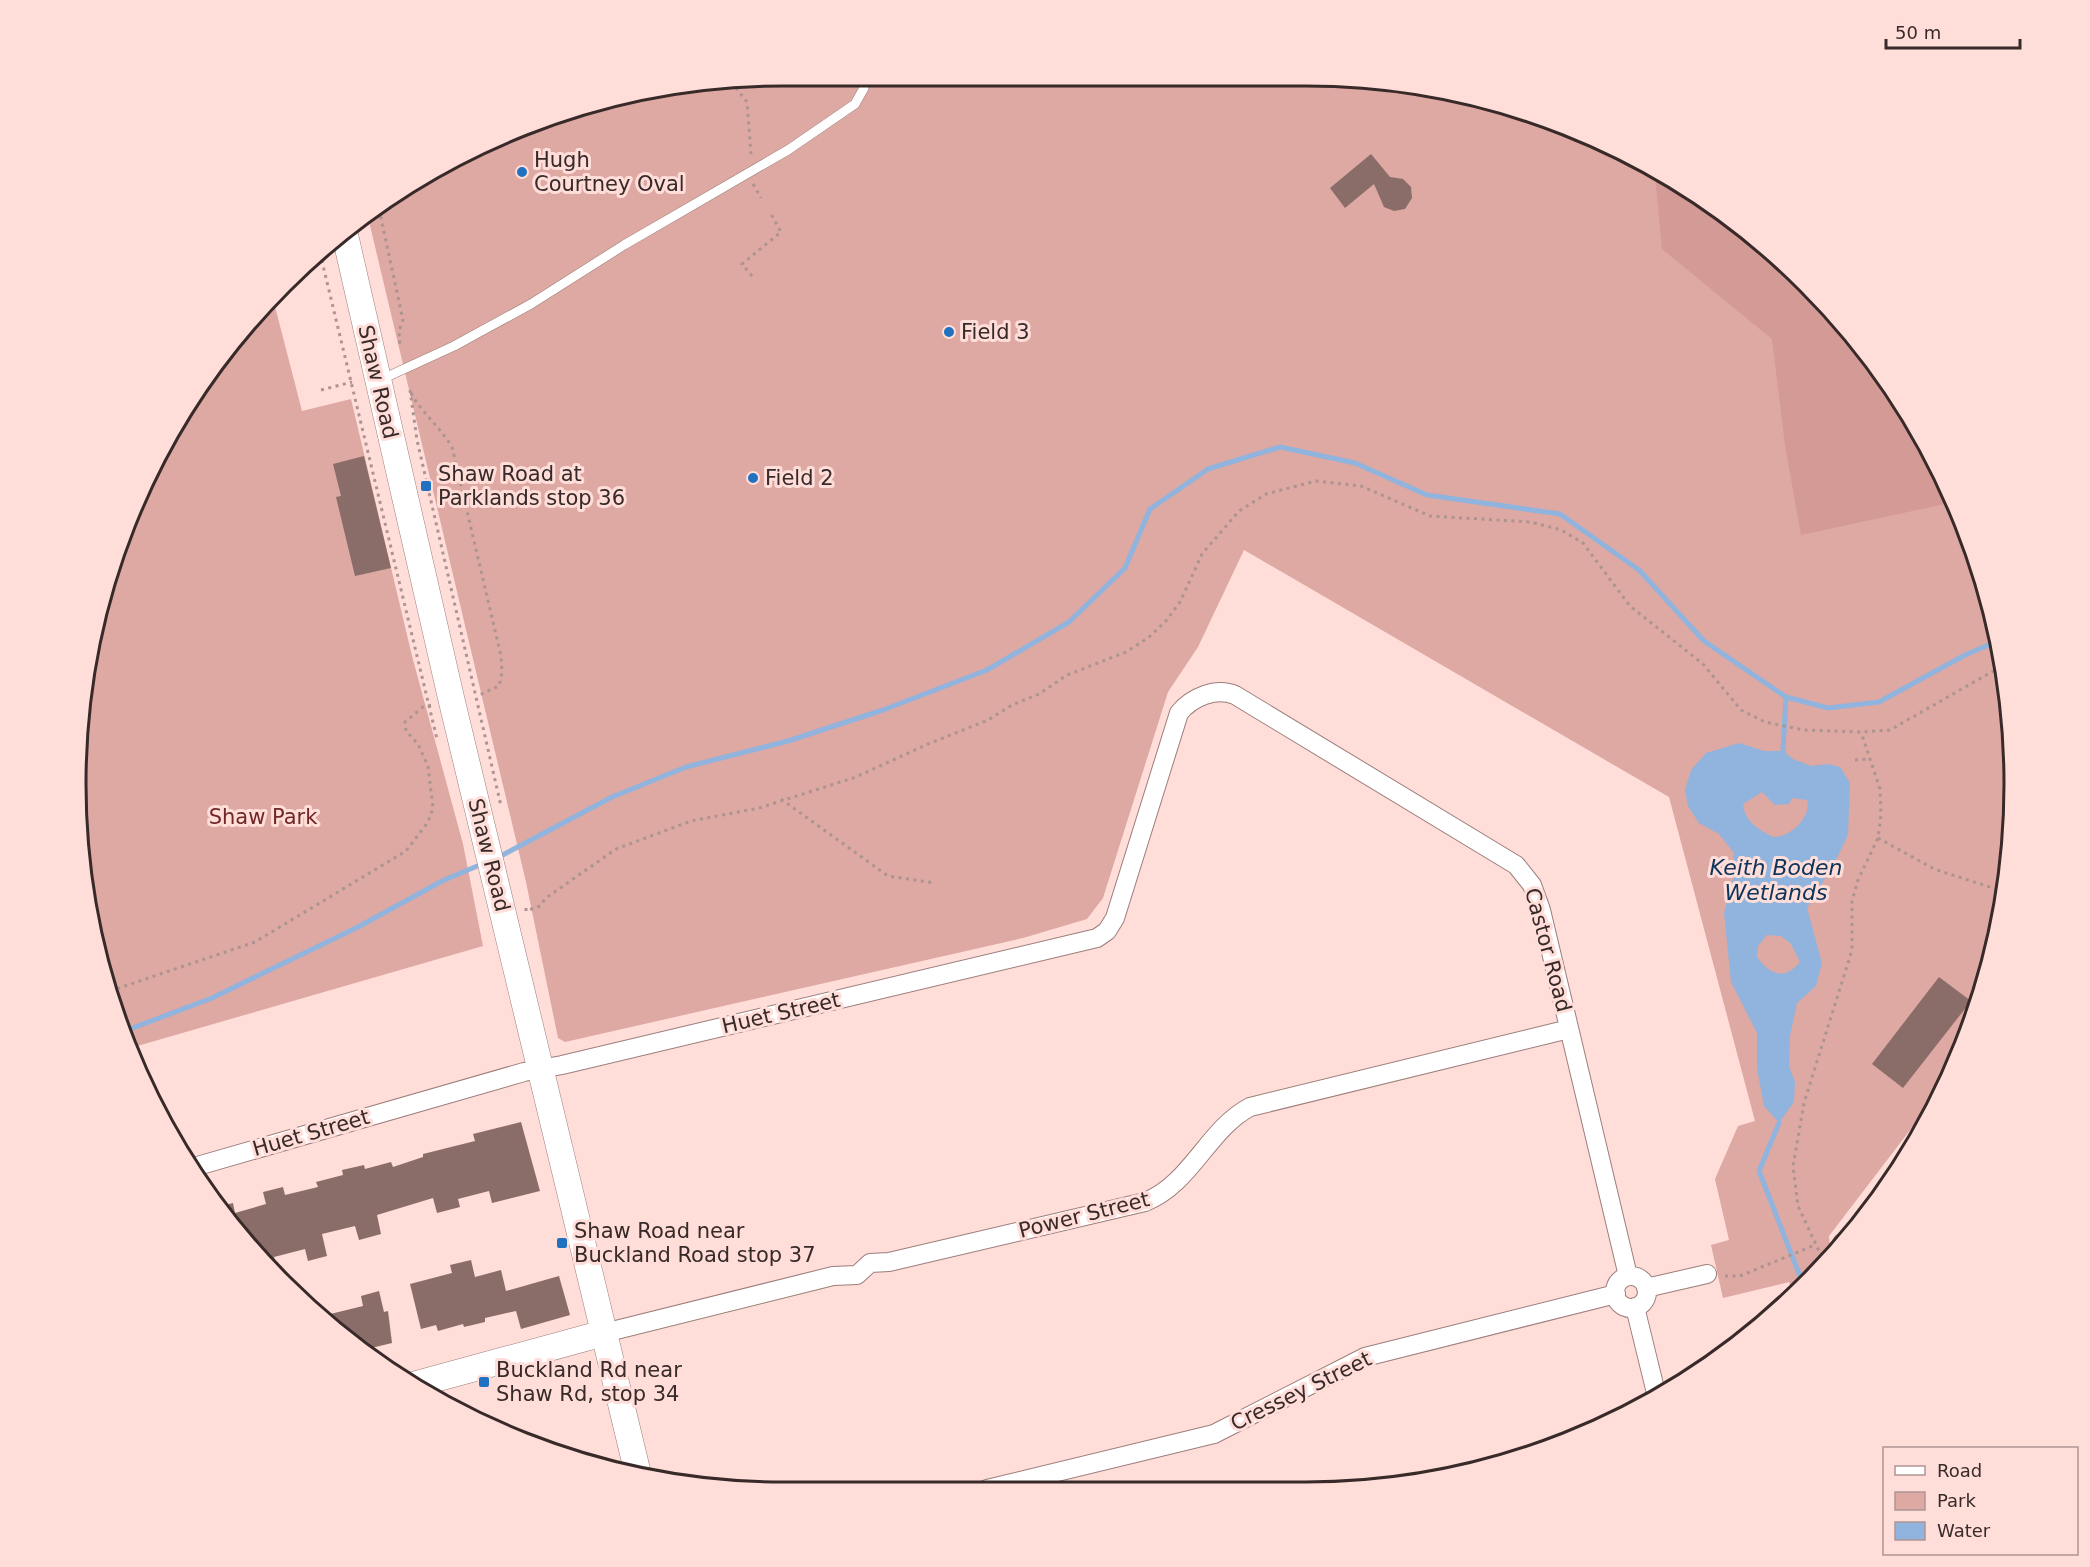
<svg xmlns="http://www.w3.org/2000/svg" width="2090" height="1567" viewBox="0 0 2090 1567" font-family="'DejaVu Sans',sans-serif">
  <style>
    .green { fill: #dea8a3 }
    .forest { fill: #d49a95 }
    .water { fill: #90b4dd; fill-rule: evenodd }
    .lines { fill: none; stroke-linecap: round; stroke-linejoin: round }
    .stream { stroke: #90b4dd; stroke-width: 5 }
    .building { fill: #8a6c69 }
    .lane-casing { stroke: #9c7e7b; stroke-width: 10 }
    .street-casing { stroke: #9c7e7b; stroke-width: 20 }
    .secondary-casing { stroke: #9c7e7b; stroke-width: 27 }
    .path { stroke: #ad9491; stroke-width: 3; stroke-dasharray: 3 4.5; stroke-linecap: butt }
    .lane { stroke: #fff; stroke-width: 9 }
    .street { stroke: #fff; stroke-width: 18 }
    .secondary { stroke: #fff; stroke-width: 26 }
    .poi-dot { fill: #2071c0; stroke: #ffddd9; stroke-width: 2 }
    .labels { text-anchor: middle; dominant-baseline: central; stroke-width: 6; stroke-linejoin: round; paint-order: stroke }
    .poi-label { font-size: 21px; fill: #372a29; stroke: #ffddd9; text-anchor: start }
    .street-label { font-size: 21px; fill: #372a29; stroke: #ffddd9 }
    .park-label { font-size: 21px; fill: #6f2826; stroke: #ffddd9 }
    .water-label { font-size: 22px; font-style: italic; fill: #0d345a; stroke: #ffddd9 }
    .rim { fill: none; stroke: #372a29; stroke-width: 3 }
  </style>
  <rect width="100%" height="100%" fill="#ffddd9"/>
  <path class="green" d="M784 75 1352 77 1490 99 1620 148 1700 195 1807 282 1869 352 1942 470 1991 600 2013 738 2009 876 1977 1012 1943 1087 1829 1236 1831 1259 1793 1293 1789 1282 1723 1298 1711 1245 1729 1240 1715 1179 1738 1126 1755 1121 1669 797 1244 550 1198 647 1168 692 1103 898 1087 919 1023 938 565 1042 558 1038 526 882 368 217 429 170 600 99Z
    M272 295 302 411 351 399 412 656 463 844 483 946 127 1049 89 922 77 830 89 646 148 470 221 352Z"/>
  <path class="forest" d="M1660 171 1700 195 1807 282 1869 352 1942 470 1954 502 1801 535 1785 445 1772 339 1662 249 1655 175Z"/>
  <path class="water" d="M1739 743 1764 751H1783L1793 759 1811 766 1828 764 1840 767 1850 783 1848 835 1835 862 1807 908 1822 963 1816 986 1797 1003 1790 1036 1789 1066 1795 1082 1794 1102 1779 1123 1764 1106 1757 1069V1033L1731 982 1724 913 1733 879 1734 853 1719 834 1699 823 1688 806 1685 790 1691 770 1706 753ZM1762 792 1775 805 1789 804 1792 798 1807 800C1812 817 1790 838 1773 837 1758 829 1745 822 1743 804ZM1767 935 1781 936 1791 944 1800 962C1785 980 1771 976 1757 957L1758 946Z"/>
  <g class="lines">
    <path class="stream" d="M1783 751 1786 697
      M497 858 612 797 686 767 788 741 883 710 987 670 1069 622 1125 568 1150 509 1208 469 1280 447 1355 463 1427 495 1560 514 1639 570 1704 641 1786 697 1828 708 1879 702 1965 655 1998 641
      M122 1032 212 998 358 927 442 881 482 864
      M1779 1123 1759 1171 1803 1284"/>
  </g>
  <path class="building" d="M1371 154 1390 177 1403 179 1411 187 1412 198 1405 209 1394 211 1384 207 1374 184 1345 208 1330 188Z
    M364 456 391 568 355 576 336 497 341 496 333 464Z
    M1939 977 1971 1001 1903 1088 1872 1064Z
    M521 1122 540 1191 492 1203 489 1191 458 1199 460 1207 437 1213 433 1198 377 1215 381 1234 359 1240 355 1226 322 1234 327 1256 308 1261 305 1249 274 1257 279 1276 217 1207 233 1203 235 1213 266 1204 263 1192 283 1187 285 1195 318 1187 316 1182 343 1175 342 1170 364 1165 365 1169 391 1162 393 1167 423 1157V1154L475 1141 473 1134Z
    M471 1260 475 1277 501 1270 506 1291 559 1276 570 1315 521 1329 516 1311 485 1318V1322L464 1327 463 1324 438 1331 436 1325 421 1329 410 1284 452 1273 450 1265Z
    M379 1291 384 1312 388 1311 392 1343 363 1350 318 1317 363 1306 361 1296Z"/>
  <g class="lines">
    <defs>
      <path id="lane" d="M380 380 454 346 531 304 624 245 788 150 855 104 864 88 865 75"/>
      <path id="street" d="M194 1167 524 1072 562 1065 1097 938 1107 931 1115 918 1179 713C1192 697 1216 687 1235 695L1516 865 1532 885 1541 910 1628 1276
        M1842 1243 1846 1241
        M1615 1292a16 16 0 1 1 32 0a16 16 0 1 1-32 0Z
        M1646 1288 1707 1274
        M1635 1307 1656 1393
        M604 1333 833 1276 857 1275 870 1263 889 1262 1145 1202C1191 1184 1208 1129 1250 1107L1569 1029
        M987 1489 1214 1434 1365 1357 1616 1294"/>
      <path id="secondary" d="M345 235 452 702 638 1474
        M413 1385 604 1333"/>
    </defs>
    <use href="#lane" class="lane-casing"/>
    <use href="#street" class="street-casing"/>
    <use href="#secondary" class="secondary-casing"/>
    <path class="path" d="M731 82 747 102 751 155
      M753 184 761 198
      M379 209 403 320 399 331 400 347
      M320 253 437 739
      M752 276 742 264 781 232 770 212
      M321 390 352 382
      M410 390 417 440 501 806
      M411 393C422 413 440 427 452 447L501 656 502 673 499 686 477 696
      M1855 760 1868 759
      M781 799 888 876 935 883
      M1878 838 1934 869 2005 892
      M526 908V911L540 906 546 898 616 849 691 821 759 808 856 777 928 744 988 720 1012 705 1039 694 1067 675 1126 652 1148 638 1166 621 1180 602 1202 554 1239 511 1266 494 1316 481 1361 486 1430 516 1531 522 1561 530 1583 543 1630 606 1703 664 1741 710 1765 722 1804 730 1861 732 1890 730 2002 666
      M110 991 255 942 406 851 428 822 433 808 428 766 418 744 406 731 405 722 423 707 432 705
      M1825 1264 1798 1206 1793 1166 1804 1103 1852 950V901L1858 880 1878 838 1881 815 1880 789 1861 732
      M1725 1276H1740L1815 1245"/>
    <use href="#lane" class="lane"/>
    <use href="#street" class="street"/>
    <use href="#secondary" class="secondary"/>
  </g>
  <g class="poi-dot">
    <circle cx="522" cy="172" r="6"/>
    <circle cx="949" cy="332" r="6"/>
    <circle cx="753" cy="478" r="6"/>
    <rect x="420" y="480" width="12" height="12" rx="3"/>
    <rect x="556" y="1237" width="12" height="12" rx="3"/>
    <rect x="478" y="1376" width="12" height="12" rx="3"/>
  </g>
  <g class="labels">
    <g class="poi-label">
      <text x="534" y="160">Hugh<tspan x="534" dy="24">Courtney Oval</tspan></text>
      <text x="961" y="332">Field 3</text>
      <text x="438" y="474">Shaw Road at<tspan x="438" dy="24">Parklands stop 36</tspan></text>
      <text x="765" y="478">Field 2</text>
      <text x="574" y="1231">Shaw Road near<tspan x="574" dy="24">Buckland Road stop 37</tspan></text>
      <text x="496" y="1370">Buckland Rd near<tspan x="496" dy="24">Shaw Rd, stop 34</tspan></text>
    </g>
    <g class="street-label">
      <text transform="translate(378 382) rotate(77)">Shaw Road</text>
      <text transform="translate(489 855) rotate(76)">Shaw Road</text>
      <text transform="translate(1548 950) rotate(75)">Castor Road</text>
      <text transform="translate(781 1013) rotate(-13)">Huet Street</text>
      <text transform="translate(311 1133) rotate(-16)">Huet Street</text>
      <text transform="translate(1084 1215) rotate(-14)">Power Street</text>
      <text transform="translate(1301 1391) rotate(-26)">Cressey Street</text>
    </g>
    <g class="park-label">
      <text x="263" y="817">Shaw Park</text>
    </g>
    <g class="water-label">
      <text x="1776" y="867">Keith Boden<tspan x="1776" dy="25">Wetlands</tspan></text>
    </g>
  </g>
  <path d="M0 0H2090V1567H0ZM784 86H1306A698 698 0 0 1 2004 784V784A698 698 0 0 1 1306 1482H784A698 698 0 0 1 86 784V784A698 698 0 0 1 784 86Z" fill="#ffddd9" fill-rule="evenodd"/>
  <path class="rim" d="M784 86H1306A698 698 0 0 1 2004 784V784A698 698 0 0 1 1306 1482H784A698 698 0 0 1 86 784V784A698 698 0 0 1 784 86Z"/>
  <rect x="1883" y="1447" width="195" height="108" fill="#ffddd9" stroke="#af9593" stroke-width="1.5"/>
  <rect x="1895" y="1466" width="30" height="9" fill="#ffffff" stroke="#af9593" stroke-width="1.5"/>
  <text x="1937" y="1477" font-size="18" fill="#372a29">Road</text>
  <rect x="1895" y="1492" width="30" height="18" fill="#dea8a3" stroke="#af9593" stroke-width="1.5"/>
  <text x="1937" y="1507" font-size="18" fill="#372a29">Park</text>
  <rect x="1895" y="1522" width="30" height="18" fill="#90b4dd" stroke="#af9593" stroke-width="1.5"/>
  <text x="1937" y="1537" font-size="18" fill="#372a29">Water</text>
  <path d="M1886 39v9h134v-9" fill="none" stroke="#372a29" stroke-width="3"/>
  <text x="1895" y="39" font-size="18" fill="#372a29" stroke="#ffddd9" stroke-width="4.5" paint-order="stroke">50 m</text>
</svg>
